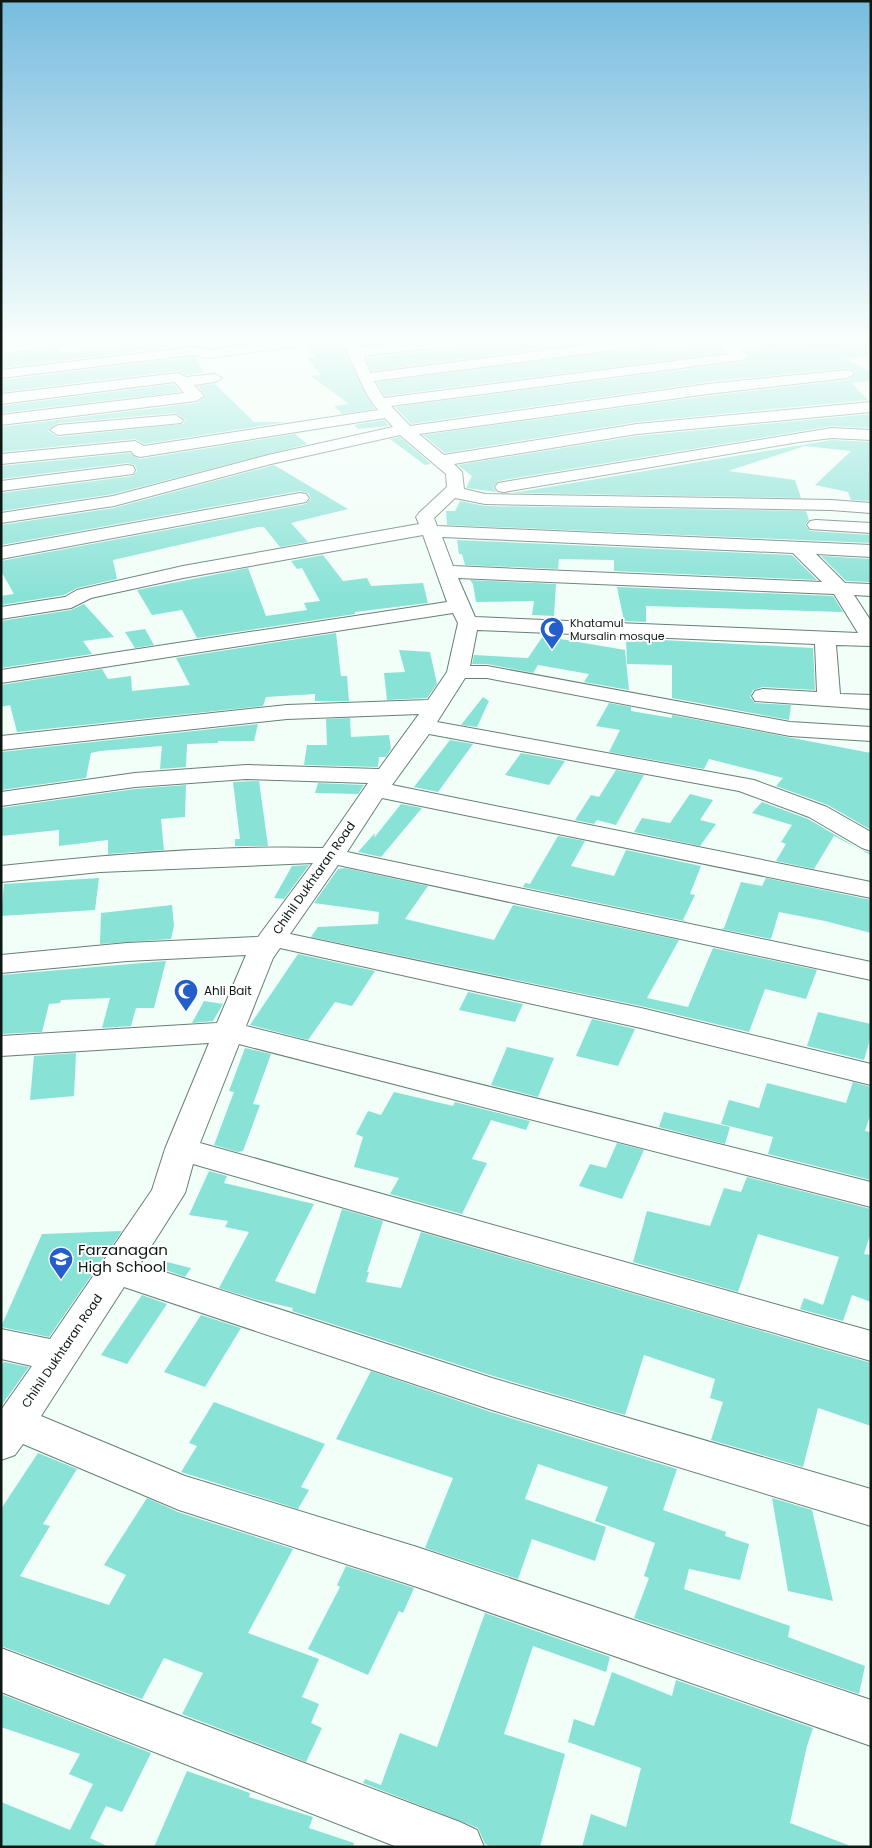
<svg xmlns="http://www.w3.org/2000/svg" width="872" height="1848" viewBox="0 0 872 1848" font-family="Poppins,sans-serif">
<style>
.building{fill:#89e2d6;fill-rule:evenodd}
.lines{fill:none;stroke-linecap:round;stroke-linejoin:round}
.minor-casing{stroke:#658074;stroke-width:2}
.minor{fill:#fff;fill-rule:evenodd}
.labels{text-anchor:middle;stroke-width:4;stroke-linejoin:round;paint-order:stroke}
.far-poi-label{font-size:11px;fill:#0d1813;stroke:#fff;text-anchor:start}
.street-label{font-size:12px;fill:#0d1813;stroke:#fff}
.poi-label{font-size:12px;fill:#0d1813;stroke:#fff;text-anchor:start}
.near-poi-label{font-size:15px;fill:#0d1813;stroke:#fff;text-anchor:start}
</style>
<rect width="100%" height="100%" fill="#f2fef8"/>
<path class="building" d="M117 338H156L158 342 188 340 190 345 1 368V356L59 347 62 352 123 348Z
M355 338H430L361 346Z
M495 338H626L371 371 367 358 486 344Z
M867 338H871V355L845 359 871 372V381L852 383 868 400 637 422 445 453 423 435 708 396 847 380 856 373 852 369 847 368 708 382 411 424 395 407 742 362 751 356 745 350 767 347 792 345 845 346 863 343Z
M335 339 342 348 375 409 342 414 334 406 349 404 311 376 321 375 307 358 316 357 304 347 327 344Z
M741 339 720 343 718 347 724 353 385 396 377 382 657 346 662 349Z
M193 357H196L204 373 186 375 178 371 1 392V380Z
M174 384 180 392 1 413V406Z
M215 384 254 422H287L144 444 135 439 1 452V427L196 403 206 396 198 386ZM175 413 185 420 183 424 58 437 48 431 58 423Z
M871 414V428L832 426 498 481 493 487 497 492 466 488 472 476 458 465 637 436Z
M384 420 389 426 358 429 354 425Z
M295 434 307 444 113 494 1 511V493L133 476 137 471 135 465 127 463 1 479V466L130 453 140 459Z
M400 437 431 464 425 465 390 439Z
M832 440 871 442V501L851 500 848 492 815 485 851 451 805 446 728 471 795 480 801 498 512 493Z
M274 465 348 509 291 523 308 542 280 547 264 527H258L113 560 117 579 77 588 64 595 1 605V596L14 594 1 571V561L306 504 311 498 308 493 300 491 1 545V525L114 508Z
M460 501 485 506 806 511 809 520 805 525 810 531 871 535V543L447 525 446 511H455Z
M457 540 792 555 817 580 614 571V560L559 559 558 569 465 565 462 554H459Z
M323 555 343 581 367 578 371 586 423 583 428 603 355 612V614L197 638 182 610 152 615 137 590 248 568 266 616 307 610 304 603 320 601 302 568 297 569 291 561Z
M821 556 871 559V582L846 581Z
M470 580 556 584 554 616 532 615 534 601 476 602 473 584Z
M617 587 833 596 843 612 646 606V622L624 621Z
M84 604 114 637 83 641 92 654 1 668V621L71 610Z
M145 629 154 645 135 648 125 632Z
M336 633 341 676H347L349 701H315V694L266 697 263 706 17 732 10 705 1 707V685L102 669 108 679 131 676 132 691 190 685 176 658Z
M543 636 625 650 629 690 584 682 589 674 538 665 533 673 487 664H472L474 655 528 658Z
M626 638 813 648 815 690 763 687 753 690 750 697 755 703 791 705 789 720 672 698V665L627 664Z
M399 650 430 652 437 684 427 698 387 700 384 673 405 672Z
M483 697 489 701 477 727 461 725Z
M609 703 631 707V711L672 718V715L871 753V830L828 805 776 786 783 778 709 759 704 769 609 752 620 730 596 726Z
M350 718 351 737 389 735 391 749 386 757H379L378 767 304 765 307 745H327L326 719Z
M258 724 254 741H218V743L187 744 186 767 160 769 162 746 100 751 91 753 86 778 1 790V752Z
M450 740 473 744 438 792 414 787Z
M521 753 565 761 549 785 505 775Z
M616 770 644 775 616 825 597 820 594 824 575 820 591 795 599 797Z
M259 781 268 846H235V839H240L233 782Z
M318 783 364 785 358 794 315 793Z
M186 785 185 817 161 819 164 850 108 854V840L59 846V830L1 836V808L135 789Z
M690 794 713 800 700 820 716 824 700 846 634 832 642 818 670 823Z
M762 802 808 819 861 850 871 853V855L834 836 814 869 776 861 786 844 781 842 792 825 752 813Z
M401 804 422 808 381 857 358 852 375 833 374 838Z
M558 836 585 841 571 866 614 876 626 850 701 866 690 894 695 895 683 920 689 922 523 887 525 883 530 884Z
M309 865 284 899 274 898 292 866Z
M345 868 428 886 405 919 494 940 513 905 679 940 647 998 688 1007 713 948 817 970 806 999 765 989 749 1032 641 1006 311 937 318 927 378 924 379 912 314 903 338 869Z
M99 878 95 910 1 916 4 884Z
M766 878 871 900V933L825 921 779 912 771 939 721 929 724 928 741 882 762 886Z
M172 905 174 926 171 939 100 944 101 913Z
M298 954 375 971 352 1006 335 1002 308 1040 250 1025Z
M166 961 154 1008H136L131 1026 102 1028 110 998 61 1000 60 1003 49 1004 42 1032 1 1034V975Z
M468 992 523 1004 515 1022 459 1010Z
M204 1001 223 1004 213 1021 192 1023Z
M818 1012 871 1024V1036L864 1060 807 1046Z
M592 1019 635 1029 618 1066 576 1056Z
M507 1047 554 1058 538 1097 491 1085Z
M245 1048 271 1054 253 1104 260 1105 243 1151 238 1152 214 1145 234 1092 229 1091Z
M76 1053 74 1096 30 1100 34 1056Z
M853 1082 871 1087V1113L865 1131 871 1132V1180L768 1154 773 1137 721 1124 729 1100 759 1108 767 1083 846 1103Z
M394 1092 453 1106 455 1102 530 1121 526 1130 491 1120 472 1159 487 1163 462 1214 390 1194 399 1178 354 1167 363 1137 356 1134 368 1111 381 1115Z
M664 1112 730 1127 725 1144 659 1127Z
M617 1143 644 1150 622 1199 579 1186 590 1164 606 1168Z
M209 1171 227 1176 224 1183 314 1204 275 1281 315 1294 342 1209 383 1221 367 1272H369L366 1282 401 1288 421 1232 871 1363V1426L818 1408 803 1467 711 1440 723 1402 710 1398 715 1379 644 1355 625 1415 493 1376 292 1311 293 1308 258 1300 219 1288 249 1232 225 1227 228 1221 189 1215Z
M747 1177 871 1209V1232L864 1254 871 1255V1302L852 1295 843 1321 800 1309 804 1298 823 1305 839 1257 758 1234 738 1292 633 1262 647 1211 710 1226 724 1188 741 1192Z
M122 1231 49 1337 1 1327 42 1234Z
M167 1262 191 1268 185 1277 163 1269Z
M142 1295 167 1304 127 1364 101 1355Z
M201 1315 241 1328 205 1387 164 1372Z
M4 1362 29 1367 1 1406V1366Z
M371 1371 491 1412 677 1469 663 1510 726 1532 725 1536 749 1544 740 1580 689 1569 684 1589 790 1626 788 1637 865 1666 859 1694 634 1618 649 1578 644 1576 655 1543 595 1521 608 1487 538 1464 525 1499 606 1527 595 1561 532 1539 518 1579 425 1548 453 1478 336 1439Z
M214 1402 325 1444 301 1487 309 1490 298 1509 181 1472 197 1446 189 1443Z
M38 1453 77 1469 43 1524 50 1526 20 1576 109 1605 126 1575 104 1565 147 1498 178 1512 293 1549 248 1633 319 1659 302 1697 319 1704 311 1723 322 1728 306 1762 182 1714 203 1673 164 1658 142 1699 1 1646V1509Z
M772 1498 812 1510 833 1601 788 1591Z
M346 1566 414 1588 403 1613 399 1611 368 1675 308 1649 340 1587 337 1585Z
M485 1613 610 1657 606 1672 533 1646 504 1734 565 1754 540 1847H492L485 1844 478 1828 363 1783 365 1779 381 1785 400 1733 437 1747Z
M612 1672 672 1696 676 1680 813 1728 807 1746 790 1823 848 1845V1847H582L591 1814 626 1827 641 1768 568 1742 574 1719 594 1726Z
M1 1694 151 1753 122 1812 106 1806 90 1838 109 1847H1V1802L70 1830 93 1784 69 1774 80 1754 1 1727Z
M187 1771 250 1793 249 1797 313 1817 309 1828 354 1843 353 1847H154Z"/>
<g class="lines">
<defs>
<path id="minor" d="M52 338H88L81 342 1 354V346Z
M295 338H334L327 342 209 358 193 355 1 378V370L193 347 209 350Z
M338 338H353L360 348 448 338H493L486 342 364 356 370 373 642 338H683L676 342 374 381 384 398 728 354 720 347 722 344 758 338H865L863 341C839 347 817 343 792 343 775 343 758 347 741 349L749 356 742 360 391 406 410 426 708 384 847 370 852 371 854 374 847 378 708 394 419 434 444 455 637 424 871 402V412L637 434 454 464 462 472 464 489 485 494 831 500 871 503V513L831 510 485 504 455 498 434 518 437 526 871 545V557L816 554 845 583 871 584V596L854 595 871 621V646L836 645 840 694 871 695V709L755 701 752 696 755 691 763 689 817 692 815 644 477 630 470 666H487L790 722 871 727V741L790 736 487 678H465L437 722 754 780 827 807 871 832V851L862 848 809 817 739 791 429 734 392 785 871 882V898L382 798 347 852 871 962V980L338 865 290 934 641 1008 871 1064V1085L641 1028 280 948 273 958 246 1026 871 1182V1207L239 1044 200 1143 871 1331V1361L193 1164 185 1193 140 1264 492 1378 871 1489V1526L492 1410 124 1287 41 1416 185 1476 417 1547 871 1700V1746L417 1587 179 1510 23 1444 15 1455 1 1460V1410L32 1366 1 1359V1329L50 1339 152 1190 165 1149 209 1043 1 1056V1036L217 1023 246 955 127 961 1 973V955L127 943 258 937 313 863 100 872 1 882V866C108 855 216 845 323 848L368 783 246 779 135 787 1 806V792L135 773 246 765 379 769 419 714 287 719 1 750V736L287 705 428 700 447 672 458 623 453 613 1 683V670L447 602 423 535 183 578 91 598 71 608 1 619V607L65 597 77 590 183 566 419 524 416 517 419 513 447 487 446 474 400 435 271 464 114 506 1 523V513L113 496 268 455 393 427 385 418 140 457 134 455 131 451 1 464V454L135 441 144 446 378 410C359 387 355 361 338 338ZM442 537 793 553 822 582 453 566ZM458 578 834 594 858 633 475 617Z
M178 373 186 377 215 374 222 378 215 382 194 385 204 396 196 401 1 425V415L184 393 175 382 1 404V394Z
M175 415 183 420 181 423 58 435 50 430 58 425Z
M832 428 871 430V440L832 438 799 442 504 492 498 491 495 487 498 483 504 482Z
M127 465 133 466 135 470 133 474 1 491V481Z
M300 493 306 494 309 498 306 502 1 559V547Z
M816 520 871 523V533L810 529 807 525 810 521Z
M1 1648 460 1822 477 1830 484 1847H397L1 1692Z"/>
</defs>
<use href="#minor" class="minor-casing"/>
<use href="#minor" class="minor"/>
</g>
<linearGradient id="sky" x2="0" y2="1"><stop stop-color="#77bcdf"/><stop offset="0.57" stop-color="#f9fffc"/><stop offset="1" stop-color="#f9fffc" stop-opacity="0"/></linearGradient>
<rect width="872" height="597" fill="url(#sky)"/>
<defs>
<symbol id="mosque-pin" viewBox="-11 -11 22 30"><path d="M0 17L-7.5 6A9.5 9.5 0 1 1 7.5 6Z" fill="#245ecb" stroke="#fff"/><path d="M3.5-4.9A6 6 0 1 0 3.5 4.9A5 5 0 1 1 3.5-4.9Z" fill="#fff"/></symbol>
<symbol id="school-pin" viewBox="-11 -11 22 30"><path d="M0 17L-7.5 6A9.5 9.5 0 1 1 7.5 6Z" fill="#245ecb" stroke="#fff"/><path d="M0-5L7-2L0 1L-7-2ZM-4 1L0 2.5L4 1V4Q0 6-4 4Z" fill="#fff"/></symbol>
</defs>
<g fill-rule="evenodd">
<use href="#mosque-pin" x="538" y="615" width="28" height="38"/>
<use href="#mosque-pin" x="172" y="977" width="28" height="38"/>
<use href="#school-pin" x="47" y="1245" width="28" height="38"/>
</g>
<g class="labels">
<g class="far-poi-label">
<text x="570" y="627">Khatamul<tspan x="570" dy="13">Mursalin mosque</tspan></text>
</g>
<g class="street-label">
<text transform="translate(314 878) rotate(-55)" y="4">Chihil Dukhtaran Road</text>
<text transform="translate(62 1351) rotate(-56)" y="4">Chihil Dukhtaran Road</text>
</g>
<g class="poi-label">
<text x="204" y="995">Ahli Bait</text>
</g>
<g class="near-poi-label">
<text x="78" y="1255">Farzanagan<tspan x="78" dy="17">High School</tspan></text>
</g>
</g>
<rect width="872" height="1848" fill="none" stroke="#0d1813" stroke-width="5"/>
</svg>
